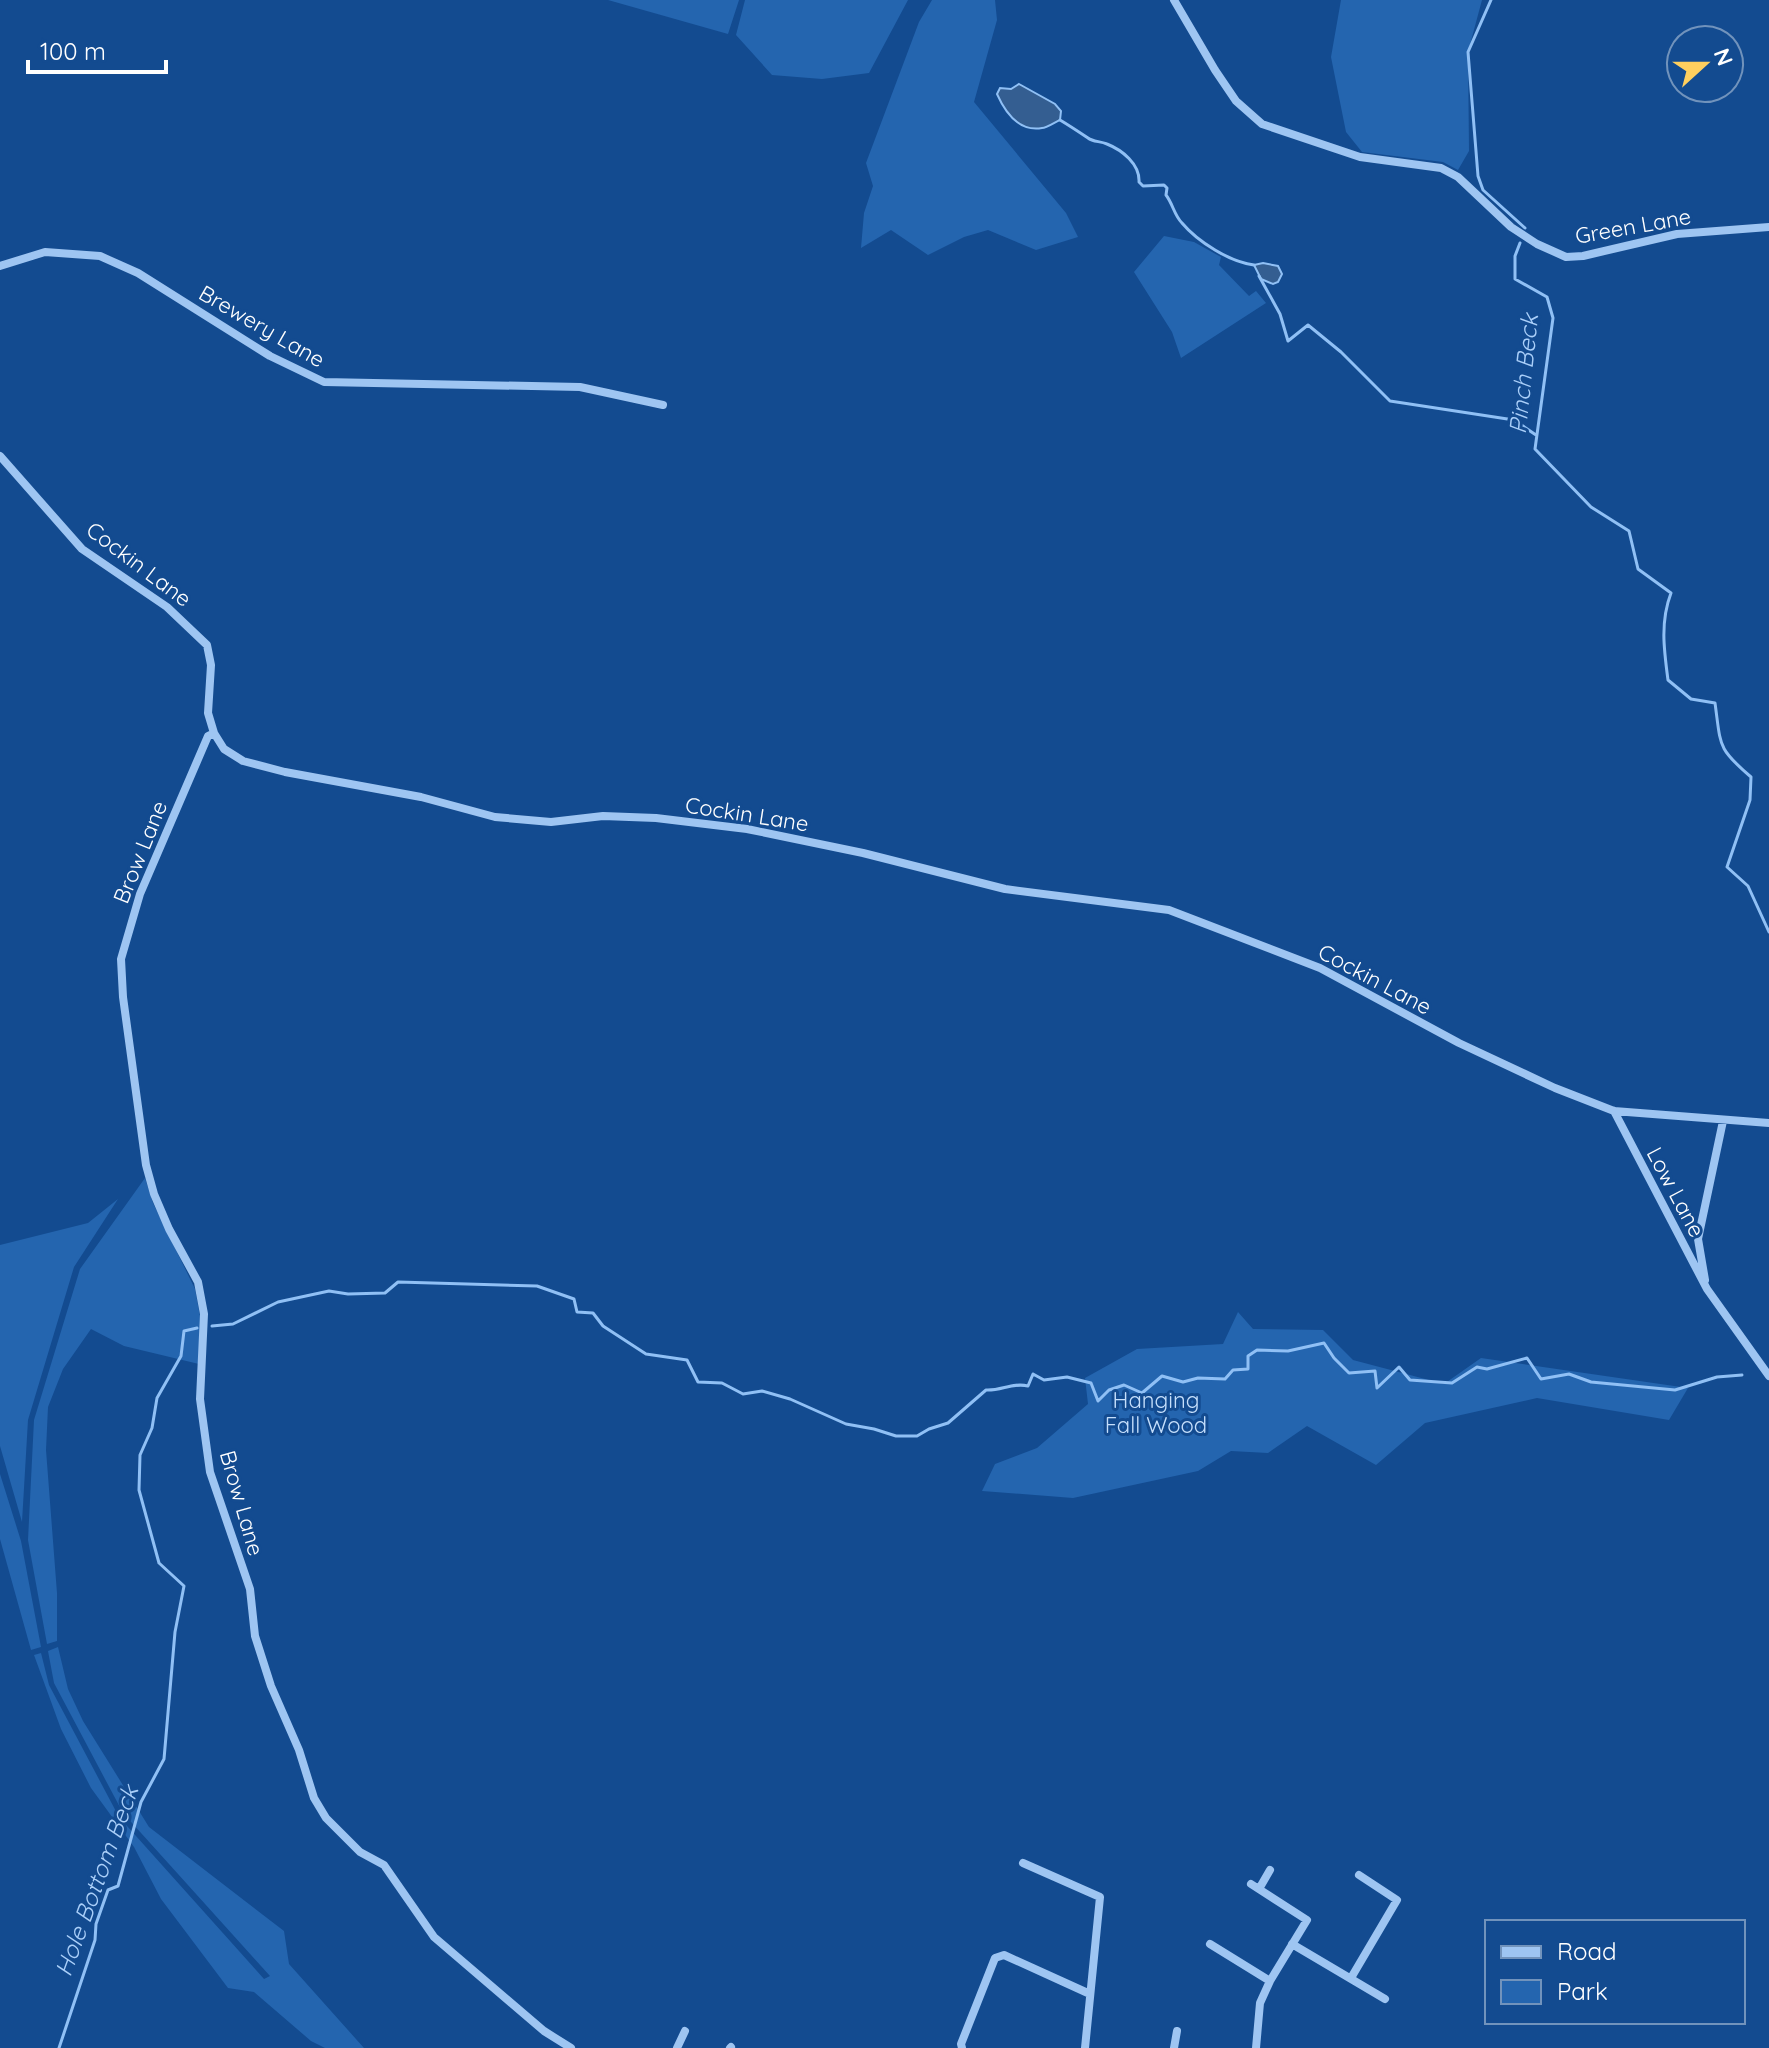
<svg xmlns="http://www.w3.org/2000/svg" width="1769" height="2048" viewBox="0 0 1769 2048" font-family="Quicksand,sans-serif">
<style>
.green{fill:#2465af}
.water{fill:#345e91;stroke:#90c0f5;stroke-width:2}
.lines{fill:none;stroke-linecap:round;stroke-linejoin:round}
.stream{stroke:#90c0f5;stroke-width:3}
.street{stroke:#9ec5f2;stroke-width:8}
.labels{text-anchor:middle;stroke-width:6;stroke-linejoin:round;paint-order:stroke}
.street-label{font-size:22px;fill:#fff;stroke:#134b90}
.park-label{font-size:22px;fill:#c5dffc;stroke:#134b90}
.water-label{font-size:24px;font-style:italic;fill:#aacff9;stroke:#134b90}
</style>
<rect width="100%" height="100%" fill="#134b90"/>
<path class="green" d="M608 0H739L728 34Z
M745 0H908L869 73 822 79 772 75 736 35Z
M932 0H995L997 20 974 102 1066 213 1078 237 1036 250 988 230 964 237 928 255 891 230 861 248 864 213 873 186 866 163 919 22Z
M1341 0H1482L1468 52 1469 151 1458 170 1443 162 1362 152 1346 132 1331 57Z
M1164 236 1194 242 1221 257 1219 265 1249 296 1256 291 1266 303 1181 358 1172 332 1134 272Z
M145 1178 153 1203 195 1289 200 1316 199 1364 124 1346 91 1329 63 1369 48 1407 46 1450 57 1593V1641L47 1644 28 1540 34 1420 80 1269Z
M118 1199 74 1267 28 1420 22 1522 0 1446V1245L88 1223Z
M1238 1312 1253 1329 1323 1330 1353 1360 1444 1384 1481 1358 1688 1388 1669 1420 1537 1398 1425 1423 1376 1465 1307 1426 1268 1453 1231 1451 1198 1471 1073 1498 982 1491 995 1464 1037 1448 1088 1404 1085 1378 1137 1349 1223 1344Z
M0 1474 21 1541 41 1647 31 1650 0 1539Z
M58 1647 68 1689 83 1721 149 1827 284 1931 289 1964 364 2048H325L311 2041 254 1992 228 1988 161 1899 134 1847 91 1788 61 1729 34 1655 41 1653 49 1685 119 1817 264 1979 270 1976 123 1813 54 1683 48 1651Z"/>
<path class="water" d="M1019 84 1055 104 1061 111 1060 120C1055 122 1047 128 1042 128 1019 132 1005 112 997 94L1000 88 1011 89Z
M1263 263 1278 266 1282 274 1278 282 1273 284 1261 279 1254 265Z"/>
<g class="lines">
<path class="stream" d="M1491 0 1468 52 1478 176 1483 190 1525 228
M1060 120C1070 126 1079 132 1088 138 1093 142 1100 141 1107 144 1122 150 1140 164 1139 182L1143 186 1164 185 1167 188 1166 195C1173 204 1174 215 1182 223 1198 242 1230 262 1254 265
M1520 243 1515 256V279L1547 297 1553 318 1535 449 1591 507 1629 531 1638 569 1671 593C1660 622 1664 650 1668 680L1691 699 1715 703C1721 746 1717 748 1751 777L1750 800 1727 867 1748 886 1769 932
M1259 276 1280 314 1288 341 1308 325 1341 352 1390 401 1514 420 1536 435
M212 1326 233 1324 278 1302 329 1291 348 1294 385 1293 398 1282 537 1286 574 1299 577 1312 593 1313 603 1326 646 1354 687 1360 698 1382 722 1383 743 1394 762 1391 790 1399 846 1424 874 1429 896 1436H917L929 1429 948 1423 986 1390C1001 1391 1013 1382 1028 1386L1033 1374 1044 1380 1067 1377 1091 1383 1098 1401 1109 1390 1124 1385 1142 1393 1162 1376 1183 1382 1198 1378 1225 1379 1233 1370 1248 1369V1356L1257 1350 1288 1351 1324 1343 1334 1358 1349 1373 1375 1371 1377 1388 1399 1367 1410 1380 1452 1383 1477 1367 1487 1369 1527 1358 1541 1379 1569 1374 1591 1382 1675 1390 1717 1377 1742 1375
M59 2048 95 1940 96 1924 108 1890 118 1886 141 1802 164 1759 175 1632 184 1586 159 1563 139 1490 140 1455 152 1428 157 1398 181 1356 184 1331 197 1328"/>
<path class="street" d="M1174 0 1215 70 1236 101 1262 124 1360 157 1441 168 1458 177 1511 227 1537 244 1566 257 1583 256 1677 234 1769 227
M0 266 45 252 100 256 138 273 270 356 324 382 580 387 663 405
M0 456 82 549 167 607 207 645 211 665 208 713 214 733 224 749 243 761 285 772 421 797 495 817 551 822 603 816 656 818 747 829 863 853 1005 889 1169 910 1320 968 1459 1043 1555 1088 1614 1111 1769 1123
M214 733 208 736 140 894 121 959 123 997 146 1165 154 1194 169 1229 198 1282 204 1314 200 1399 210 1472 250 1589 255 1636 271 1686 299 1750 314 1798 326 1818 360 1852 384 1865 434 1937 544 2031 571 2048
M1614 1111 1707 1289 1769 1376
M1705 1280 1698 1239 1723 1121
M1023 1863 1100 1897 1085 2048
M1251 1884 1307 1920 1270 1981 1260 2003 1256 2048
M1259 1889 1270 1870
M1210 1944 1270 1981
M1292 1944 1385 1999
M1351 1978 1397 1900 1359 1875
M677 2048 685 2031
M730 2048 731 2047
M962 2048 961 2044 995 1958 1004 1955 1090 1994
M1174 2048 1177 2031"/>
</g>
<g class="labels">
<g class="street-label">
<text transform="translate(1633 226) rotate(-10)" y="8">Green Lane</text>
<text transform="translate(262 326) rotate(30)" y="8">Brewery Lane</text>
<text transform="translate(139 564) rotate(37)" y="8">Cockin Lane</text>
<text transform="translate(747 814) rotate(9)" y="8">Cockin Lane</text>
<text transform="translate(140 852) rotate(-68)" y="8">Brow Lane</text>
<text transform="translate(1375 979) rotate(28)" y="8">Cockin Lane</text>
<text transform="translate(1676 1192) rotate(62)" y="8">Low Lane</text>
<text transform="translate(242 1503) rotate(74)" y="8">Brow Lane</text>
</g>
<g class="park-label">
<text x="1156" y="1408">Hanging<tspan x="1156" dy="25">Fall Wood</tspan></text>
</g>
<g class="water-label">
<text transform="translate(1524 374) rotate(-84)" y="8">Pinch Beck</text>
<text transform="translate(97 1881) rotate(-70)" y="8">Hole Bottom Beck</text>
</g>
</g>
<rect x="1485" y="1920" width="260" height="104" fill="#134b90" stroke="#7193bc" stroke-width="2"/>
<rect x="1501" y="1946" width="40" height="12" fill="#9ec5f2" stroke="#7193bc" stroke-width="2"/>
<text x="1557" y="1960" font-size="24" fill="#ffffff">Road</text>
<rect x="1501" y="1980" width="40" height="24" fill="#2465af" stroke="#7193bc" stroke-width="2"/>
<text x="1557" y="2000" font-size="24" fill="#ffffff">Park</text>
<g transform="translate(1705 64) rotate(69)"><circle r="38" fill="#134b90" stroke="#7193bc" stroke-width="2"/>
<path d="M0-6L14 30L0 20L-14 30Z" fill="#ffcf5e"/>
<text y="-12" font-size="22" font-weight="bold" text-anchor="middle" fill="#ffffff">N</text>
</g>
<path d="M28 60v12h138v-12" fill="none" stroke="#ffffff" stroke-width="4"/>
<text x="40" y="60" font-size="24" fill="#ffffff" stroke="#134b90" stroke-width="6" paint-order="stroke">100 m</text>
</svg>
